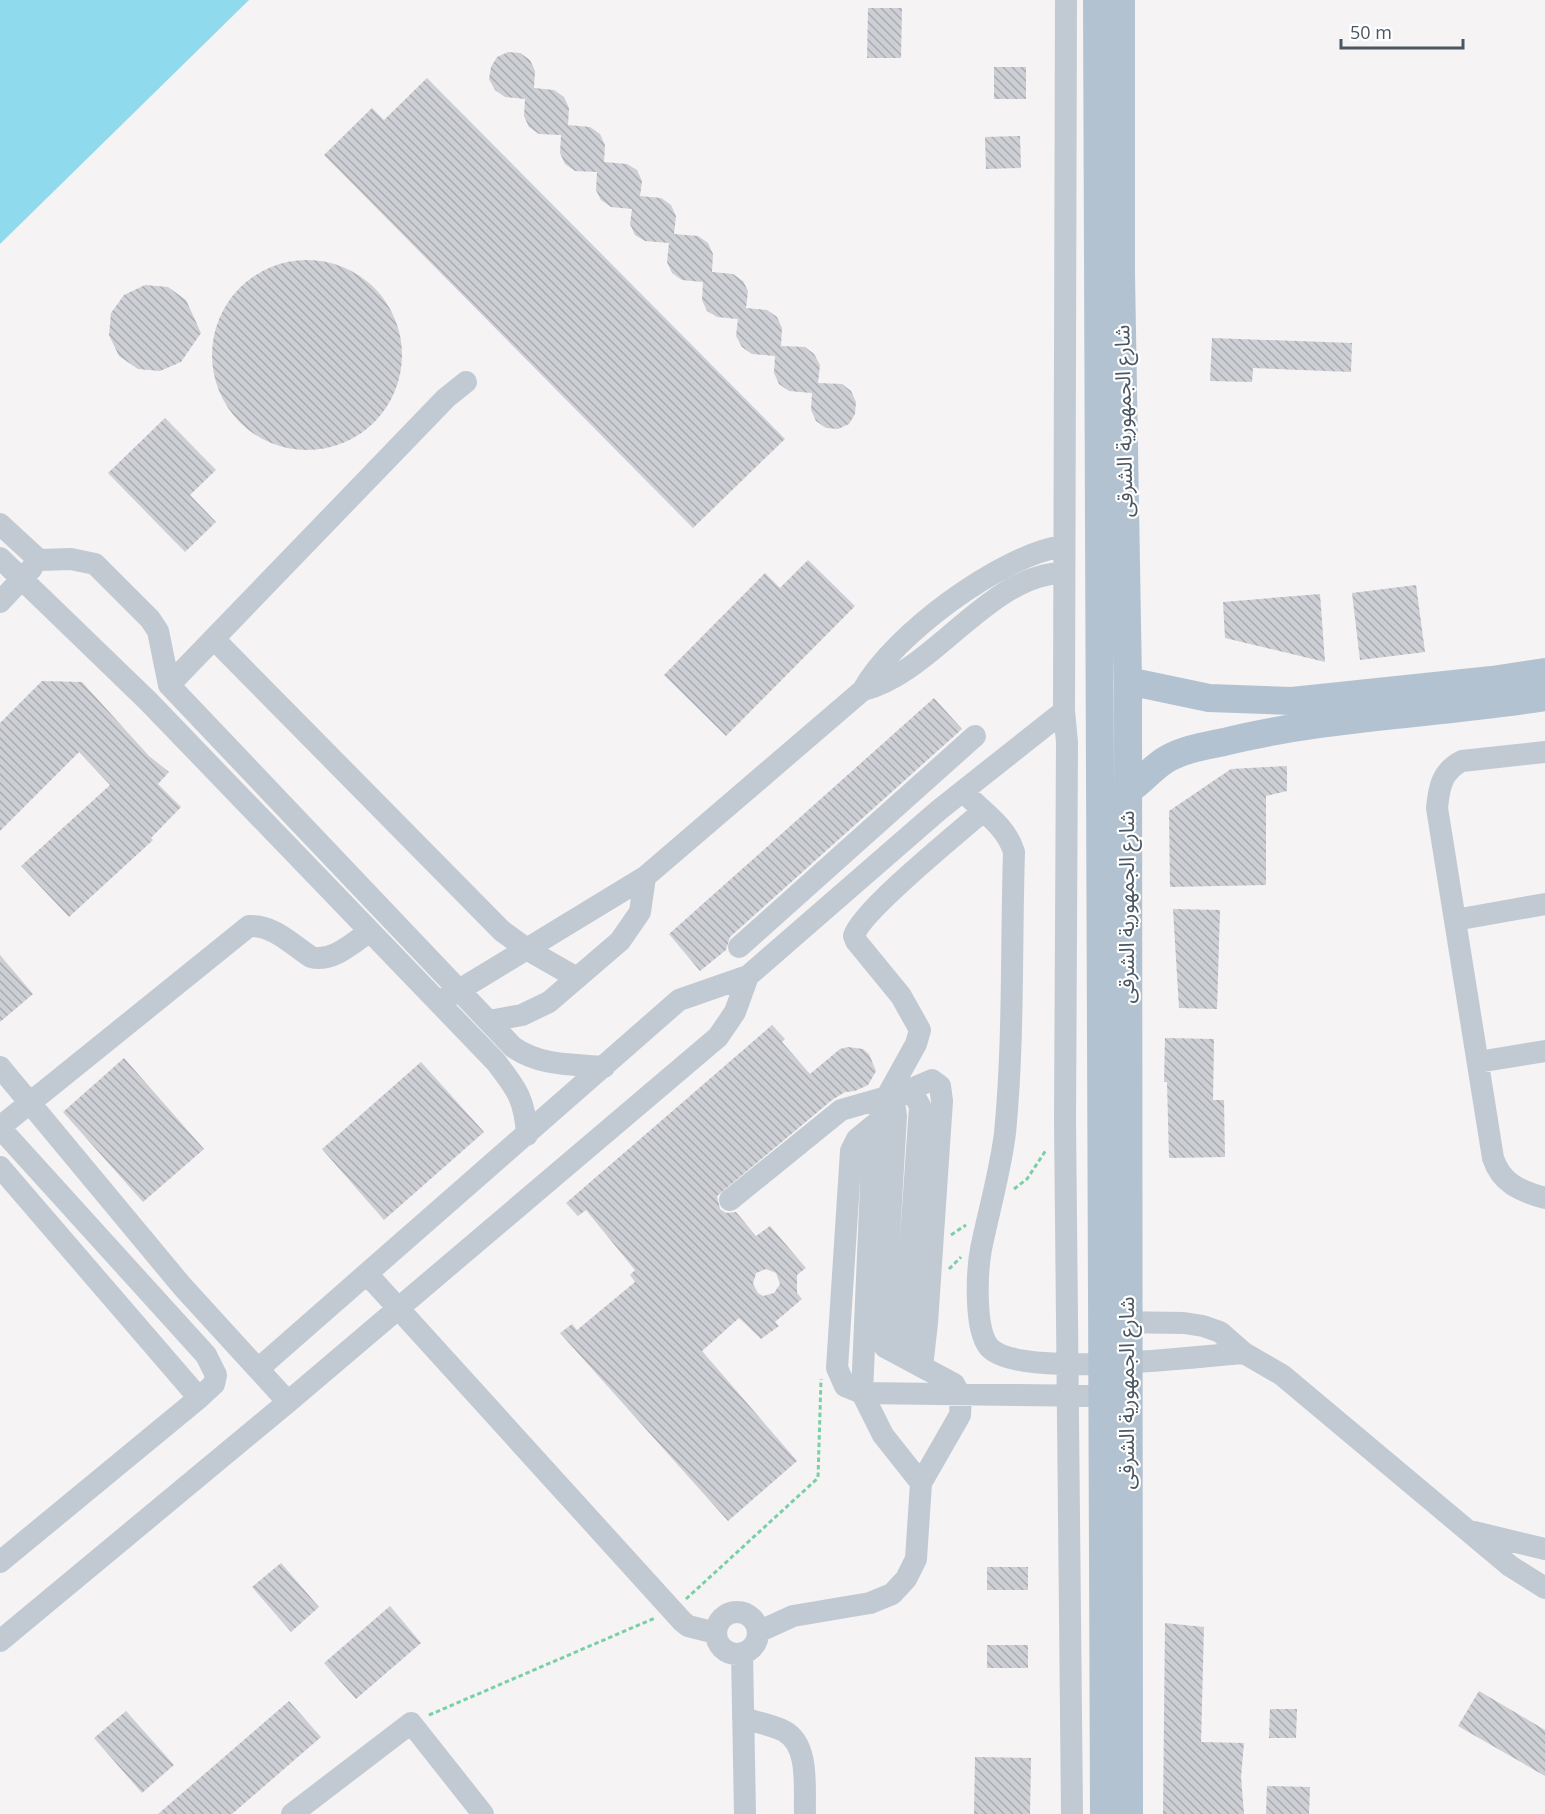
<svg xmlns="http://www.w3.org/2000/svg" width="1545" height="1814" viewBox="0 0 1545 1814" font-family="'Open Sans','Noto Sans Arabic',sans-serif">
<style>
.water{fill:#90daee}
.building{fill:url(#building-back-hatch);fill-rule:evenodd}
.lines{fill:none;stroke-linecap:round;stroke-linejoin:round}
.path{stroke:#7ad0a6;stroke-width:3;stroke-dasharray:4.5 3;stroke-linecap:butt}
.minor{stroke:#c1cad2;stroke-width:22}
.major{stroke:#b3c2d1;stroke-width:28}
.labels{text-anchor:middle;stroke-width:4.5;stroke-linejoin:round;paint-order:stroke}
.street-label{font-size:21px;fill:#4a5661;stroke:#fff}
</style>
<defs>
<pattern id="building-back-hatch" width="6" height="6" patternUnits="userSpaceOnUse" patternTransform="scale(1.5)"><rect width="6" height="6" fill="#cdcfd5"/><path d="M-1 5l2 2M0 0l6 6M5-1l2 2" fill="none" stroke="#a8abb0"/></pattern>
</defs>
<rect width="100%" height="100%" fill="#f5f3f3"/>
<path class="water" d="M0 0H249L0 244Z"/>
<path class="building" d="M868 8H902L901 58H867Z
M508 52 520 53 530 60 535 71 534 88 554 90 564 97 569 108 568 125 590 127 600 134 605 145 604 162 627 164 637 170 642 181 640 196 661 198 671 205 676 216 674 234 698 236 708 243 713 254 712 272 733 274 743 281 748 291 746 308 767 310 777 317 782 328 781 346 805 347 814 354 820 365 818 383 842 384 851 391 856 402 855 414 849 424 838 429 826 428 816 421 811 410 812 393 789 391 779 384 774 373 775 356 752 354 742 347 736 336 738 319 717 317 707 311 702 300 703 282 682 280 672 273 667 262 669 243 645 241 635 235 630 224 632 209 611 207 601 200 596 190 597 172 575 171 565 164 560 153 561 135 539 134 529 127 524 116 525 99 505 97 495 90 489 79 491 67 497 57Z
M994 67H1026V99H994Z
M427 78 785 439 693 528 324 155 372 108 384 120Z
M1020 136 1021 168 986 169 985 137Z
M212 355a95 95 0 1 1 190 0a95 95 0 1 1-190 0Z
M145 285 168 287 186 300 201 333 181 362 160 371 138 369 119 356 109 335 111 313 124 295Z
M1212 338 1352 343 1351 372 1253 368 1252 382 1210 381Z
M165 418 216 470 190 495 216 522 185 552 108 473Z
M808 560 855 606 726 736 664 675 765 573 780 588Z
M1416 585 1425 652 1360 660 1352 593Z
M1320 594 1325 662 1225 638 1223 602Z
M42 681 82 682 149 756 169 772 158 784 181 807 151 838 153 840 69 917 21 866 110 785 79 752 0 831V723Z
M934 698 962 729 730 937 726 950 700 971 669 934Z
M1287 766V791L1266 796V885L1170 887 1169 811 1231 769Z
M1173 909 1220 910 1217 1009 1179 1008Z
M0 955 33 994 0 1022Z
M772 1025 785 1039 782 1042 810 1074 840 1049 848 1047 863 1049 869 1054 876 1071 868 1085 855 1091 845 1092 832 1100 717 1196 720 1209 726 1213 736 1212 756 1236 770 1226 806 1268 797 1275V1293L802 1299 775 1322 779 1326 761 1339 739 1318 702 1351 797 1461 728 1521 560 1333 572 1324 577 1330 635 1282 630 1275 635 1270 586 1210 578 1216 566 1203ZM766 1269 776 1273 780 1284 774 1293 763 1296 758 1293 753 1284 756 1273Z
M1165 1038 1214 1039 1213 1100H1224L1225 1157 1169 1158 1167 1082H1164Z
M124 1058 204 1149 143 1202 63 1112Z
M421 1062 484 1132 384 1220 322 1149Z
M281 1563 319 1607 291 1632 252 1587Z
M987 1567H1028V1590H987Z
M390 1606 421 1643 356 1699 324 1663Z
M1165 1623 1204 1627 1201 1742 1244 1743 1241 1777 1244 1814H1163Z
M987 1645H1028V1668H987Z
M1479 1691 1545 1730V1776L1458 1726Z
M289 1701 321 1737 232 1814H158Z
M1270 1709H1297L1296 1738H1269Z
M126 1711 174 1765 142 1793 94 1738Z
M975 1757 1031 1758 1030 1814H974Z
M1267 1786 1310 1787 1309 1814H1266Z"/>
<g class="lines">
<path class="path" d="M1014 1189 1027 1179 1046 1150
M951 1235 966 1225
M949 1269 961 1257
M686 1599 818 1478 821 1379
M429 1715 655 1618"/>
<path class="minor" d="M1066 0 1064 711 1067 742 1065 1121 1072 1814
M0 524 39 560 71 559 95 564 150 619 158 631 169 685 513 1047C540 1066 572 1064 604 1067
M0 558 148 701 495 1061C516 1088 525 1099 527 1135
M0 602 32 568
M215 640 502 931 528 950 577 978
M169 685 446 398 466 382
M863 690C933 673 989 574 1063 573
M1545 752 1462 761C1442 771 1439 787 1437 808L1493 1158C1501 1183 1520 1191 1545 1198
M963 791C981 811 1006 825 1014 852 1011 945 1014 1040 1005 1133 1000 1173 989 1210 981 1249 977 1271 974 1329 989 1347 1018 1380 1198 1356 1244 1353
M1455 920 1545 904
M739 947 975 736
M446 998 645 877 863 690C893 635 1001 555 1063 546
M489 1021 522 1015 549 1002 620 941 640 912 645 877
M1478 1062 1545 1051
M0 1067 182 1286 288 1402
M904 1092 932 1080 940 1086 942 1101 927 1323 922 1367
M879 1121 857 1139 851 1151 837 1368 845 1386 862 1393 1104 1396
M0 1127 249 926C274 925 291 944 311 957 332 963 352 943 369 932
M0 1128 206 1355 216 1375 214 1384 199 1398 0 1562
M0 1167 199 1398
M730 1200 841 1110 904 1092 915 1097 920 1106 903 1355
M368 1275 682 1621 688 1626 716 1633
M1114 1322 1184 1323 1203 1326 1220 1332 1244 1353 1282 1375 1510 1566 1545 1588
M258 1369 679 1000 748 976 939 810 1064 711
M921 1483 883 1435 862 1393 873 1140 886 1098 916 1044 920 1030 901 996 856 941 854 936C860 912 958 833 982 812
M1474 1532 1545 1549
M716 1633a21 21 0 1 1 42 0a21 21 0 1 1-42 0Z
M758 1632 793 1616 870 1603 892 1594 906 1579 916 1559 921 1483 960 1415 961 1396 954 1384 885 1347 883 1340 896 1116 895 1109 886 1098
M0 1641 288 1402 718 1037 735 1012 748 976
M742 1653 745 1814
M743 1718C756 1722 772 1725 784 1731 810 1745 804 1788 805 1814
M292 1814 411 1723 483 1814"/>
<path class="major" d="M1097 0 1104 1814
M1121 0V273L1128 681 1129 1814
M1128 681 1209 698 1292 701 1492 680 1545 672
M1116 795C1136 791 1149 769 1167 759 1184 749 1205 746 1224 742 1329 716 1439 714 1545 697"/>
</g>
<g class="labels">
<g class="street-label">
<text transform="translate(1124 421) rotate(-91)" y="7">شارع الجمهورية الشرقى</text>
<text transform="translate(1127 907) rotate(-90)" y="7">شارع الجمهورية الشرقى</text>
<text transform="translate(1127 1393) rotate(-90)" y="7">شارع الجمهورية الشرقى</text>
</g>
</g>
<path d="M1341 39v9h122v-9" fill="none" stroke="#4a5661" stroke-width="3"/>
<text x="1350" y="39" font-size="18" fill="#4a5661" stroke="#ffffff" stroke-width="4.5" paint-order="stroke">50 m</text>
</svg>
